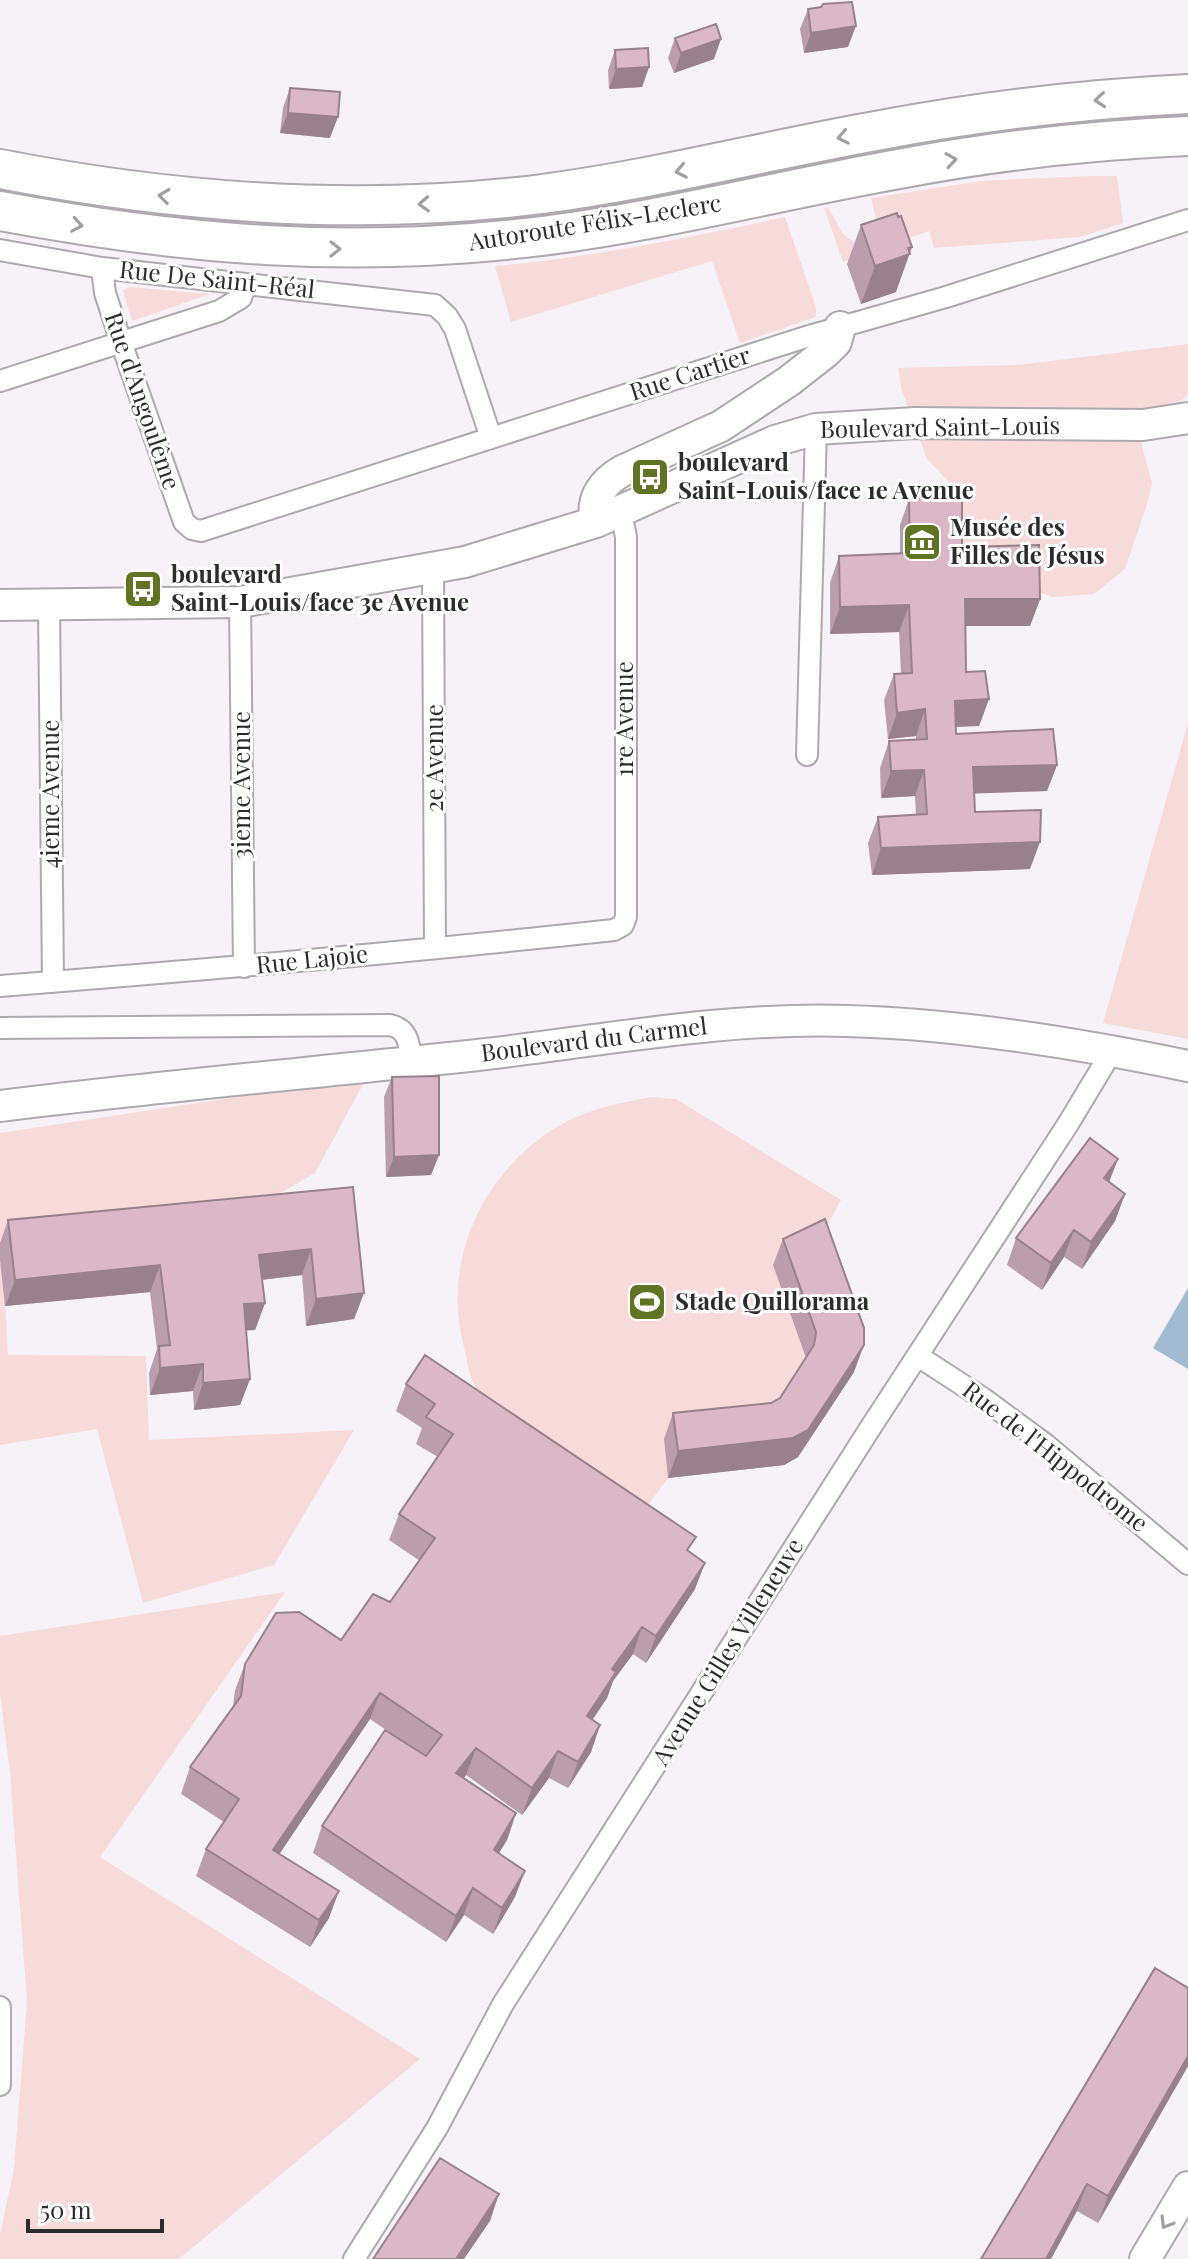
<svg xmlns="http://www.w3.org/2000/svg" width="1188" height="2259" viewBox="0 0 1188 2259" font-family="'Playfair Display',serif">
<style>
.green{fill:#f7dbda}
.water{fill:#a2bbd3}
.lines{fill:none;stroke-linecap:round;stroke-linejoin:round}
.street-casing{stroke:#ada9af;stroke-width:24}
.secondary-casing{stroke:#ada9af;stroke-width:34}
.highway-casing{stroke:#ada9af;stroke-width:42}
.street{stroke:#fff;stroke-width:20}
.secondary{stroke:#fff;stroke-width:30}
.highway{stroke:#fff;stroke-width:38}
.wall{fill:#bb9eac}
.shaded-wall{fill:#99818c}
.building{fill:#dab8c8;stroke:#99818c;stroke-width:2}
.oneway{stroke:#a0a0a0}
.labels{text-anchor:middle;stroke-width:6;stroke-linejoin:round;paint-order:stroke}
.street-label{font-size:24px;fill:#2c2b2d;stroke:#fff}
.poi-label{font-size:24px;font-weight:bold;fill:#2c2b2d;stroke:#fff;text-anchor:start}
</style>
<rect width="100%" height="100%" fill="#f6f2f8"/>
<path class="green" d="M1088 176H1117L1123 223 1080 237 934 248 929 231 843 262 824 208 828 207 843 234 857 244 881 239 871 198 981 181Z
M785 217 816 307V317L740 343 712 261 511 322 495 266C593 257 689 238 785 217Z
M130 287 210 294 132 321 123 290Z
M1188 344V395L1148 425 1139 435 1152 483 1147 504 1125 569 1094 594 1053 597 965 567 953 486 927 459 902 391 898 368 1018 365Z
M1188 723V1039L1103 1023Z
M367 1077 315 1173 279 1194 2 1240 8 1355 146 1356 149 1440 354 1430 274 1565 143 1603 97 1429 0 1445V1133Z
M651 1097 676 1099 841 1200 816 1246 798 1457 784 1465 669 1477 645 1509C606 1484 566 1458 527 1433 515 1425 496 1417 486 1407 471 1390 467 1360 462 1338 443 1256 487 1167 559 1126 587 1109 620 1103 651 1097Z
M285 1592 100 1857 420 2059 179 2259H0V2234L14 2169 27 2002 10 1773 0 1693V1636Z"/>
<path class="water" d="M1188 1288V1369L1153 1348Z"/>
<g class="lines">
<defs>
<path id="street" d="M0 250 102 268 435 305 447 316 455 329 491 438
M102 268 105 293 121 342 184 522 192 529 201 531 809 336 946 297 1188 220
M0 381 219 311 241 298 245 285
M433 569 435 948
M240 602 244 967
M49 605 53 982
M807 755 816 429
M0 986C205 970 410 952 614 930L623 925 626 917V537L621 512
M0 1028 390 1025C409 1029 409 1045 412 1062
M918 1356 984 1399 1045 1444 1188 1564
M0 2007V2085
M354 2259 437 2128 503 2004 869 1430 1068 1124 1112 1051"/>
<path id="secondary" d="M596 522C590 499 603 482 622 471L721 426 789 381 826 352 836 342 840 327
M0 605 240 602 465 562 596 522 775 441 816 429 915 423 1143 425 1188 418
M0 1106C162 1086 324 1072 486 1054 606 1040 726 1017 847 1021 961 1024 1077 1043 1188 1066
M1145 2259 1188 2187"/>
<path id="highway" d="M0 169C180 204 360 217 542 194 656 179 768 150 881 130 983 111 1085 99 1188 94
M0 211C186 246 353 259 542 236 662 221 780 190 899 169 994 151 1091 140 1188 136"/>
</defs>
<use href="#street" class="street-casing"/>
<use href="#secondary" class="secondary-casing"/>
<use href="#highway" class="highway-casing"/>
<use href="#street" class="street"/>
<use href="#secondary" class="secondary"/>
<use href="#highway" class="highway"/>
</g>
<path class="wall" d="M808 9 848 47 804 53 800 29Z
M675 38 714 59 674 73 668 58Z
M615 50 649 67 642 87 609 89 608 70Z
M290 88 330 138 280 133 283 108Z
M861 225 896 292 861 304 847 264Z
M909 499 962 547 1040 599 1030 626H965L966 672 989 699 979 726 956 727V734L1057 765 1047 791 974 793 975 812 1030 869 872 875 868 843 878 817 916 815 915 796 881 798 880 768 889 741 916 740V736L888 739 884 700 894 674 901 673 899 632 830 634V583L839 556 900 553V525Z
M392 1077 439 1155 431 1175 386 1177 384 1097Z
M1109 1182 1125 1194 1115 1221 1082 1269 1064 1257 1042 1290 1007 1265 1016 1238Z
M353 1187 364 1293 354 1319 306 1326 302 1275 262 1280 265 1303 255 1330H246L250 1379 240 1405 194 1410 193 1391 150 1395 149 1373 157 1349 150 1292 5 1306 0 1260V1243L8 1220Z
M783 1239 854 1372 798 1457 784 1465 668 1478 664 1439 673 1413 771 1403 780 1398 806 1358 773 1265Z
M406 1384 690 1552 695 1589 646 1663 633 1654 613 1681 607 1698 592 1720 600 1725 591 1752 568 1788 549 1778 522 1815 466 1775 464 1778 516 1813 507 1840 499 1853 515 1897 493 1934 464 1915 446 1942 313 1853 322 1826 389 1732 370 1719 279 1854 329 1918 310 1947 196 1876 206 1849 224 1822 181 1794 190 1767 233 1707 235 1690 245 1664 341 1640 390 1602 420 1561 389 1540 399 1514 438 1457 416 1444 422 1428 396 1411Z
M1188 1988V2066L1098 2223 1077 2211 981 2259Z"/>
<path class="shaded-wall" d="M856 26 848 47 804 53 811 33Z
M721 39 714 59 674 73 681 53Z
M649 67 642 87 609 89 616 69Z
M288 113 338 117 330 138 280 133Z
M912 247 896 292 861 304 875 266Z
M965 599H1040L1030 626H955Z
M909 605 899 632 830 634 840 607Z
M989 699 979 726 945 727 955 701Z
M925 709 916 736 888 739 897 713Z
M1057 765 1047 791 963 794 973 767Z
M924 770 915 796 881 798 891 771Z
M1040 842 1030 869 872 875 881 848Z
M439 1155 431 1175 386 1177 394 1157Z
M1118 1159 1108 1185 1104 1178Z
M1125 1194 1115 1221 1082 1269 1091 1242Z
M1074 1230 1064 1257 1042 1290 1051 1263Z
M311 1249 302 1275 249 1281 259 1255Z
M160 1265 150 1292 5 1306 15 1280Z
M364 1293 354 1319 306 1326 316 1299Z
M265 1303 255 1330 234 1331 244 1304Z
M864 1345 854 1372 798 1457 784 1465 668 1478 678 1451 793 1438Z
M203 1364 193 1391 150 1395 160 1368Z
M250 1379 240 1405 194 1410 203 1383Z
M705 1563 695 1589 646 1663 656 1636Z
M642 1627 633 1654 613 1681 607 1698 577 1743 587 1716 612 1669Z
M380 1693 370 1719 264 1877 273 1850Z
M600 1725 591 1752 568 1788 578 1762Z
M476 1748 466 1775 447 1800 456 1773Z
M558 1751 549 1778 522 1815 532 1788Z
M516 1813 507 1840 484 1877 494 1850Z
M525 1871 515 1897 493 1934 502 1908Z
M473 1888 464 1915 446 1942 456 1916Z
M339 1891 329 1918 310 1947 319 1920Z
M1188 2056V2066L1098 2223 1108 2196Z
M1087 2184 1077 2211 1051 2259H1046Z
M499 2194 490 2221 464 2259H456Z"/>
<path class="building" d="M852 2 856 26 811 33 808 9 821 7 823 4Z
M716 24 721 39 681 53 675 38Z
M648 48 649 67 616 69 615 50Z
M290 88 340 92 338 117 288 113Z
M897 213 898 217 901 216 912 247 908 248 910 254 875 266 861 225Z
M962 496V547L1039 545 1040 599H965L966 672 985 671 989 699 955 701 956 734 1053 729 1057 765 973 767 975 812 1041 810 1040 842 881 848 878 817 927 814 924 770 891 771 889 741 927 739 925 709 897 713 894 674 912 673 909 605 840 607 839 556 910 553 909 499Z
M439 1076V1155L394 1157 392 1077Z
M1090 1138 1118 1159 1104 1178 1125 1194 1091 1242 1074 1230 1051 1263 1016 1238Z
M353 1187 364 1293 316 1299 311 1249 259 1255 265 1303 244 1304 250 1379 203 1383V1364L160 1368 159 1346 170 1345 160 1265 15 1280 8 1220Z
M825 1219 864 1328V1345L808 1430 793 1438 678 1451 673 1413 771 1403 780 1398 814 1345 816 1332 783 1239Z
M425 1355 696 1537 687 1550 705 1563 656 1636 642 1627 612 1669 616 1672 587 1716 600 1725 578 1762 558 1751 532 1788 476 1748 456 1773 516 1813 494 1850 525 1871 502 1908 473 1888 456 1916 322 1826 385 1730 426 1756 442 1735 380 1693 273 1850 339 1891 319 1920 206 1849 239 1799 190 1767 241 1696 245 1664 276 1613 299 1612 341 1640 373 1594 390 1602 435 1538 399 1514 453 1434 426 1417 435 1404 406 1384Z
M1155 1968 1188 1988V2056L1108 2196 1087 2184 1046 2259H981Z
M440 2158 499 2194 456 2259H373Z"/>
<defs><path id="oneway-chevron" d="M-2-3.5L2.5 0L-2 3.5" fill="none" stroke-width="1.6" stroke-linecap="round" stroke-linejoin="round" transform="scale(2)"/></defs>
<g class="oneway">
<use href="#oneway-chevron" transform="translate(1100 100) rotate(175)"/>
<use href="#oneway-chevron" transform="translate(843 137) rotate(169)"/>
<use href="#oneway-chevron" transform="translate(951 160) rotate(-9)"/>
<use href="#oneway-chevron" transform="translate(681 171) rotate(169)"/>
<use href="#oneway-chevron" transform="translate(164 196) rotate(-173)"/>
<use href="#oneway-chevron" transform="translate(424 204) rotate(177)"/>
<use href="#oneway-chevron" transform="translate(77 225) rotate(10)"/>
<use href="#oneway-chevron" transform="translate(335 249) rotate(1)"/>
<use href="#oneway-chevron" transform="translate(1166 2223) rotate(121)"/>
</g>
<defs>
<symbol id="bus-square" viewBox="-11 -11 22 22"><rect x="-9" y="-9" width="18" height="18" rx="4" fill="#617423" stroke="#fff"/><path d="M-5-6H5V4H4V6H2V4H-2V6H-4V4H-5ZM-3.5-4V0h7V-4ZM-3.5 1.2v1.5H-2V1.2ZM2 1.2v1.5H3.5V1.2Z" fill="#fff"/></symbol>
<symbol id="museum-square" viewBox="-11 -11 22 22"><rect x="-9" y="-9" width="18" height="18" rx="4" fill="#617423" stroke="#fff"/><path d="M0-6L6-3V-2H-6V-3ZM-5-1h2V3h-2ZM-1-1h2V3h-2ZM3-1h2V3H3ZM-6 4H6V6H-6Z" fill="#fff"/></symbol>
<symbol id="stadium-square" viewBox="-11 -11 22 22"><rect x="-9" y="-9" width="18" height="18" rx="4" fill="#617423" stroke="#fff"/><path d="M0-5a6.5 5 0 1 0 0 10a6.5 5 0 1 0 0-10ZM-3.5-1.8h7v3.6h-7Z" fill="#fff"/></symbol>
</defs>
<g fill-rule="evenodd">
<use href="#bus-square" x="628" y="455" width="44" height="44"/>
<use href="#museum-square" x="900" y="520" width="44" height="44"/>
<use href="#bus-square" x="121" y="567" width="44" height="44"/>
<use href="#stadium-square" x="625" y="1280" width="44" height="44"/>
</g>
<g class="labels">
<g class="street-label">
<text transform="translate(595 223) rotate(-9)" y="8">Autoroute Félix-Leclerc</text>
<text transform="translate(217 280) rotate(6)" y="8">Rue De Saint-Réal</text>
<text transform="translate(690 374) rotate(-18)" y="8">Rue Cartier</text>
<text transform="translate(142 401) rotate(71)" y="8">Rue d'Angoulême</text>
<text transform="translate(940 428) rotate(-1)" y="8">Boulevard Saint-Louis</text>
<text transform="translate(625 719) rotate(-90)" y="8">1re Avenue</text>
<text transform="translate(435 758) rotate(-90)" y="8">2e Avenue</text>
<text transform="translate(242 785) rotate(-90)" y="8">3ieme Avenue</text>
<text transform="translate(51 794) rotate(-90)" y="8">4ieme Avenue</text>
<text transform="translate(312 960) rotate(-6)" y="8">Rue Lajoie</text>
<text transform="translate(594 1040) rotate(-7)" y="8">Boulevard du Carmel</text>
<text transform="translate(1055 1457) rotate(38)" y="8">Rue de l'Hippodrome</text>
<text transform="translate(728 1652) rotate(-58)" y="8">Avenue Gilles Villeneuve</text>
</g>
<g class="poi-label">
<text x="678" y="471">boulevard<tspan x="678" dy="28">Saint-Louis/face 1e Avenue</tspan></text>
<text x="950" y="536">Musée des<tspan x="950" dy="28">Filles de Jésus</tspan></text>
<text x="171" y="583">boulevard<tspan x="171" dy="28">Saint-Louis/face 3e Avenue</tspan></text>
<text x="675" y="1310">Stade Quillorama</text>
</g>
</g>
<path d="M28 2219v12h134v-12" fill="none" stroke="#2c2b2d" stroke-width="4"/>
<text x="40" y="2219" font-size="24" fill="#2c2b2d" stroke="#ffffff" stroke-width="6" paint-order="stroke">50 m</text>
</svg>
